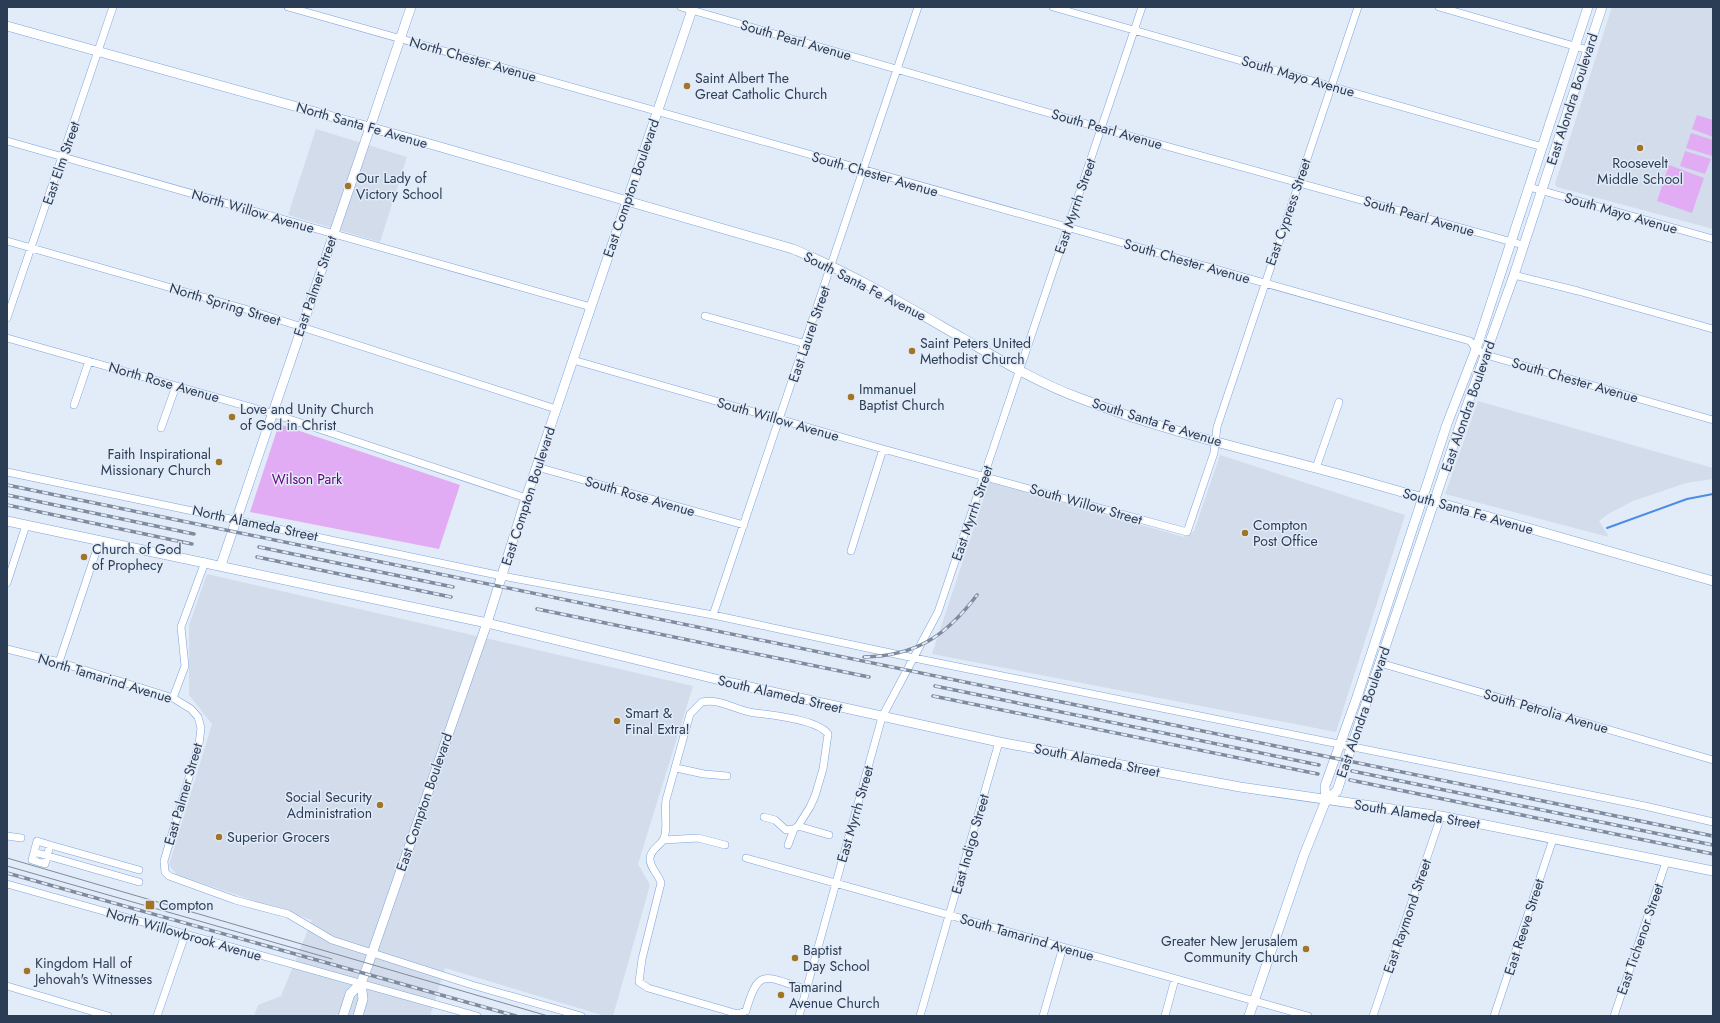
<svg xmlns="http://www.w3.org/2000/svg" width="1720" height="1023" viewBox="0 0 1720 1023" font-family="Jost,sans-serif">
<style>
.built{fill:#d3dceb}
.green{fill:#e2acf5}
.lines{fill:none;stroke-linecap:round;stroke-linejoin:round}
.stream{stroke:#4a8ce6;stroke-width:2}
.minor-casing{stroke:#7ba4de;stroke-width:8}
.major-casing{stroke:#7ba4de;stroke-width:10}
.minor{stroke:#fff;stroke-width:7}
.major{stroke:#fff;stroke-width:9}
.tram{stroke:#7e8b9f;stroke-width:1}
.rail-casing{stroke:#7e8b9f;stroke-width:3.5}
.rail{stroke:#e2ebf8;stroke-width:2;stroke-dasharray:6;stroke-linecap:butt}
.poi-dot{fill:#a27526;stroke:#e2ebf8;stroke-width:1.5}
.labels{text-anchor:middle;stroke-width:3;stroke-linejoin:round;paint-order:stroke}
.street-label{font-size:14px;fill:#2b3c55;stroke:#e2ebf8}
.poi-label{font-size:14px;fill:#2b3c55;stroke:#e2ebf8;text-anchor:start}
.park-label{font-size:14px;fill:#65007e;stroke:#e2ebf8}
</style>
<rect width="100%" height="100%" fill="#e2ebf8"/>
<path class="built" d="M1612 7H1713V229L1557 187 1555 184Z
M316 129 407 157 380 242 288 215Z
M1478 401 1713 468V479L1686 483 1633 501 1608 514 1599 521 1609 537 1445 494Z
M1220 455 1405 515 1336 732 932 654 989 482 1184 537 1194 531Z
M207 574 693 686 638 864 650 885 613 1016H605L445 968 430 1016H341L336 1014 335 1016H254L258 1005 281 996 312 920 177 875 169 865 212 724 189 695V625Z"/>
<path class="green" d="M1697 115 1713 120V137L1692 129Z
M1691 133 1713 140 1712 156 1686 148Z
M1685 151 1711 159 1705 174 1680 166Z
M1669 165 1704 178 1692 213 1657 201Z
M279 424 460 485 439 549 250 512Z"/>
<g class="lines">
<path class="stream" d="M1607 528 1687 499 1713 494"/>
<defs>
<path id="minor" d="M288 7 1470 341 1476 349 1486 355 1713 420
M681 7 1101 128 1523 245
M1053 7 1543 147
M1439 7 1588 50
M7 141 591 307
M1529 187 1713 239
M7 241 252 311 556 409
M1514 275 1578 291 1713 329
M705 316 806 344
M7 318 113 7
M7 338 271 413 526 498
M573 360 883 449 1187 532 1214 453 1217 427 1358 7
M74 405 89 361
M161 428 176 386
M537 467 744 525
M1316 468 1339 402
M7 472 502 576 713 615 914 658 1645 806 1713 822
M851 551 883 449
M7 583 26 525
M713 615 918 7
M7 649 59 662 173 698 191 709 198 717 201 728 199 744 164 861 165 872 169 876 235 900 288 914 332 940 472 985 581 1016
M59 662 100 540
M1380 663 1713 760
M173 698 185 666 181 627 205 562
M676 768 704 774 727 776
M764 817 775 820 786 830 794 829
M798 826 829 835
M7 836 21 838
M664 840 698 838 725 845
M50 845 45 864 32 860 37 841 50 845 139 870
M788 845 794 829 798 826 810 807 815 796 823 769 828 734C818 720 773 715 755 713 736 711 721 698 702 702L690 714 666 800C664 813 668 829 664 838 661 846 651 848 650 858 649 867 659 875 661 883L642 959 639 982 648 988 738 1014 746 1011C759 965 766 978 806 989
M34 852 139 882
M746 858 1308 1016
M7 884 477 1016
M7 986 108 1016
M157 1016 185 935
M799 1016 882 717 938 612 1142 7
M920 1016 999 742
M1043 1016 1063 947
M1165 1016 1175 979
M1373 1016 1441 816
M1494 1016 1553 839
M1614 1016 1666 862"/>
<path id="major" d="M7 26 437 146 793 249C853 274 908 307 964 339 1002 361 1040 384 1082 399 1174 435 1272 455 1367 482 1482 514 1597 548 1713 581
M7 521 487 623 732 683 999 742 1240 787 1441 816 1713 871
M221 565 411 7
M1326 800 1337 791 1347 760 1460 425 1514 275 1602 7
M343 1016 350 994 361 983
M358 1016 363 999 361 983 368 965 487 623 526 498 693 7
M1249 1016 1304 855 1326 800 1325 786 1357 697 1447 424 1476 349 1588 7"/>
</defs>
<use href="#minor" class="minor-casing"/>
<use href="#major" class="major-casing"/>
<use href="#minor" class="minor"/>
<use href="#major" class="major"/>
<path class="tram" d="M7 858 548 1016
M7 866 332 959"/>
<defs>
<path id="rail" d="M7 485 1713 836
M7 495 194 534
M7 505 192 544
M259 547 453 587
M257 557 451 597
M537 609 869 677
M864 657C916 656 946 636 977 595
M935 686 1319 765
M933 696 1318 774
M1352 771 1713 845
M1350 780 1713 854
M7 873 516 1016"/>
</defs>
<use href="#rail" class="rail-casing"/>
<use href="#rail" class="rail"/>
</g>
<g class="poi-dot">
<circle cx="687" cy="86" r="4"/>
<circle cx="1640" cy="148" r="4"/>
<circle cx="348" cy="186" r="4"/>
<circle cx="912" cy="351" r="4"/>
<circle cx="851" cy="397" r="4"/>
<circle cx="232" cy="417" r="4"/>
<circle cx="219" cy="462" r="4"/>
<circle cx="1245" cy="533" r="4"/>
<circle cx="84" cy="557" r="4"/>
<circle cx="617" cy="721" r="4"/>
<circle cx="380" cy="805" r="4"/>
<circle cx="219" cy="837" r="4"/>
<rect x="145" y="900" width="10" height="10" rx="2"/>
<circle cx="1306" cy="949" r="4"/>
<circle cx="795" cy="958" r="4"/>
<circle cx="27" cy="971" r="4"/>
<circle cx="781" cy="995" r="4"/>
</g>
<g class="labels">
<g class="street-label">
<text transform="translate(796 40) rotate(16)" y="5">South Pearl Avenue</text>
<text transform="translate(473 59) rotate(16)" y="5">North Chester Avenue</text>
<text transform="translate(1298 76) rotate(16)" y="5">South Mayo Avenue</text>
<text transform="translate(1572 99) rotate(-72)" y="5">East Alondra Boulevard</text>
<text transform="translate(362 125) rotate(16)" y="5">North Santa Fe Avenue</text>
<text transform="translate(1107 129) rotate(16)" y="5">South Pearl Avenue</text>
<text transform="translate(61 163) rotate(-71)" y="5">East Elm Street</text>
<text transform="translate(875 174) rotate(16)" y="5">South Chester Avenue</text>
<text transform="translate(631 188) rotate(-71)" y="5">East Compton Boulevard</text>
<text transform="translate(1075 206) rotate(-71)" y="5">East Myrrh Street</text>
<text transform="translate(253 211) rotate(16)" y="5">North Willow Avenue</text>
<text transform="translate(1288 212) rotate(-71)" y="5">East Cypress Street</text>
<text transform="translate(1621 213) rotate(16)" y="5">South Mayo Avenue</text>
<text transform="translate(1419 216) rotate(16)" y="5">South Pearl Avenue</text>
<text transform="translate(1187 261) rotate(16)" y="5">South Chester Avenue</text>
<text transform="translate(315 286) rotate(-71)" y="5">East Palmer Street</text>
<text transform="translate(865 286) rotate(27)" y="5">South Santa Fe Avenue</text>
<text transform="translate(225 304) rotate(17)" y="5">North Spring Street</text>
<text transform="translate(809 334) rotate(-71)" y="5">East Laurel Street</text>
<text transform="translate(1575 380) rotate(16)" y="5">South Chester Avenue</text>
<text transform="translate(164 382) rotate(16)" y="5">North Rose Avenue</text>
<text transform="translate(1468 406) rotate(-71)" y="5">East Alondra Boulevard</text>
<text transform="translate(778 419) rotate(16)" y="5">South Willow Avenue</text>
<text transform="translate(1157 422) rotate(17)" y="5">South Santa Fe Avenue</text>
<text transform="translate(528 496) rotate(-72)" y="5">East Compton Boulevard</text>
<text transform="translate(640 496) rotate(16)" y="5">South Rose Avenue</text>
<text transform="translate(1086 504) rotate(16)" y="5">South Willow Street</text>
<text transform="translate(1468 511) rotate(16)" y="5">South Santa Fe Avenue</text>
<text transform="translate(972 513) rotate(-71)" y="5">East Myrrh Street</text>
<text transform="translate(255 523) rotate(12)" y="5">North Alameda Street</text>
<text transform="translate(105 678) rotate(17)" y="5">North Tamarind Avenue</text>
<text transform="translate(780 694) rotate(13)" y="5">South Alameda Street</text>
<text transform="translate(1546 711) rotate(16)" y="5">South Petrolia Avenue</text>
<text transform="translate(1363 712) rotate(-71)" y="5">East Alondra Boulevard</text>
<text transform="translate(1097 760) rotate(11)" y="5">South Alameda Street</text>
<text transform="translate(183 794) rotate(-74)" y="5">East Palmer Street</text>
<text transform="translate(424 802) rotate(-71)" y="5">East Compton Boulevard</text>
<text transform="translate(855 814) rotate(-74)" y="5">East Myrrh Street</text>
<text transform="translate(1417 814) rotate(9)" y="5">South Alameda Street</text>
<text transform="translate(970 844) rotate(-74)" y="5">East Indigo Street</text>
<text transform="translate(1407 916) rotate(-71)" y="5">East Raymond Street</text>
<text transform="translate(1524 927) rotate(-72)" y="5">East Reeve Street</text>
<text transform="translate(184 934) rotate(16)" y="5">North Willowbrook Avenue</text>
<text transform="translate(1027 937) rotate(16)" y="5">South Tamarind Avenue</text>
<text transform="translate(1640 939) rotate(-71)" y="5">East Tichenor Street</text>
</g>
<g class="poi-label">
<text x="695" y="83">Saint Albert The<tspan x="695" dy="16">Great Catholic Church</tspan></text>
<text x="1640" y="168" text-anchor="middle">Roosevelt<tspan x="1640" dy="16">Middle School</tspan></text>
<text x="356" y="183">Our Lady of<tspan x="356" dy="16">Victory School</tspan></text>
<text x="920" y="348">Saint Peters United<tspan x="920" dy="16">Methodist Church</tspan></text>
<text x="859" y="394">Immanuel<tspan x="859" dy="16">Baptist Church</tspan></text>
<text x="240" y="414">Love and Unity Church<tspan x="240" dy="16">of God in Christ</tspan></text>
<text x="211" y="459" text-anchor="end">Faith Inspirational<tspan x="211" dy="16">Missionary Church</tspan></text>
<text x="1253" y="530">Compton<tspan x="1253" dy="16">Post Office</tspan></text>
<text x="92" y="554">Church of God<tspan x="92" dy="16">of Prophecy</tspan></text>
<text x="625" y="718">Smart &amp;<tspan x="625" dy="16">Final Extra!</tspan></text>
<text x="372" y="802" text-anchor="end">Social Security<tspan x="372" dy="16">Administration</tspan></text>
<text x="227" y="842">Superior Grocers</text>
<text x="159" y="910">Compton</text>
<text x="1298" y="946" text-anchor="end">Greater New Jerusalem<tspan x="1298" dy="16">Community Church</tspan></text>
<text x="803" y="955">Baptist<tspan x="803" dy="16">Day School</tspan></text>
<text x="35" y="968">Kingdom Hall of<tspan x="35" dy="16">Jehovah's Witnesses</tspan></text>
<text x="789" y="992">Tamarind<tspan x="789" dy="16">Avenue Church</tspan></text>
</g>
<g class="park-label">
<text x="307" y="484">Wilson Park</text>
</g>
</g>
<rect width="1720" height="1023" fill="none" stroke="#2b3c55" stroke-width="16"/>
</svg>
